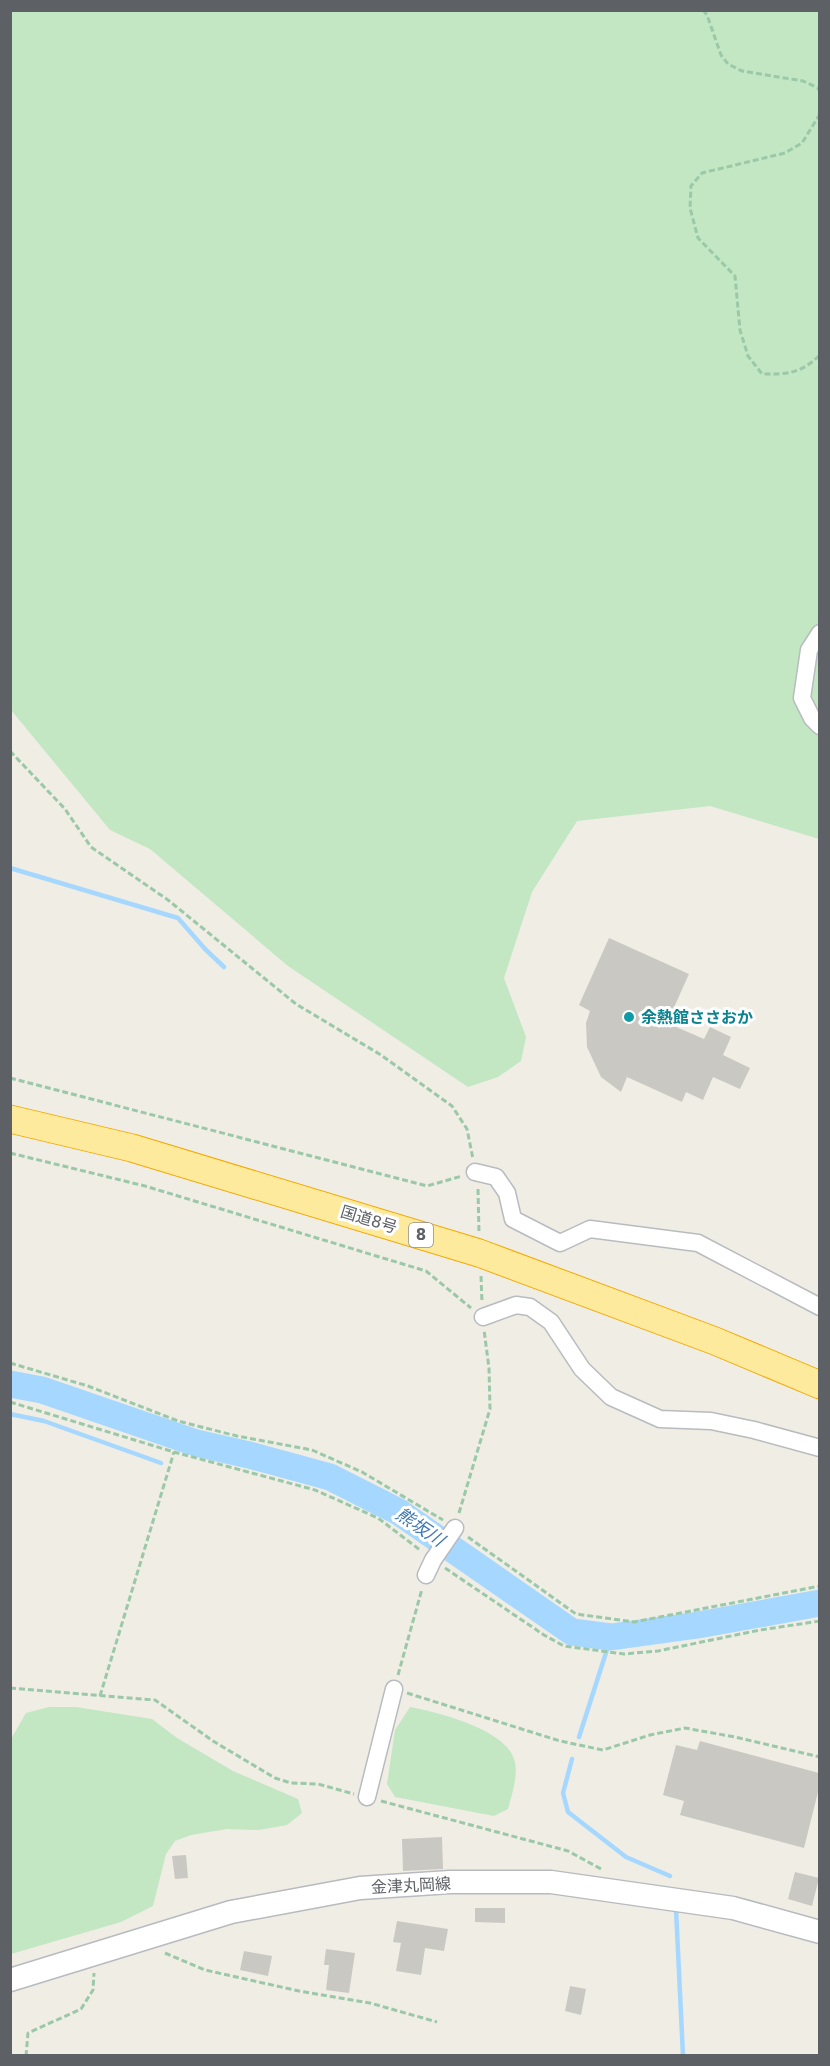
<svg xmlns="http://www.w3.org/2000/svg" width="830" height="2066" viewBox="0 0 830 2066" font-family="'DejaVu Sans','Noto Sans JP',sans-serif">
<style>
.green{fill:#c2e7c2}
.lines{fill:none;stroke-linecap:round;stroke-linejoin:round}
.stream{stroke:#a6d8ff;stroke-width:4.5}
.river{stroke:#a6d8ff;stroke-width:27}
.building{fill:#cac8c2}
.minor-casing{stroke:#b8bbbf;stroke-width:19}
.secondary-casing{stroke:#b7babf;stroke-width:25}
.trunk-casing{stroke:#f5a900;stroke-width:29}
.path{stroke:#9bc8a8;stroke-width:3;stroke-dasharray:6 3;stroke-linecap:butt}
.minor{stroke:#fff;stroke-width:16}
.secondary{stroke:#fff;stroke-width:22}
.trunk{stroke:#feea9c;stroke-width:27}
.culture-dot{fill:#0f9aa8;stroke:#fff;stroke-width:2}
.labels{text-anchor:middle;stroke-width:6;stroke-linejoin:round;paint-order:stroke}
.shield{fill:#fff;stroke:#8e9094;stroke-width:1.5}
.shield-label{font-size:15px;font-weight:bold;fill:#5d6166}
.culture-label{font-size:16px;font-weight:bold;fill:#0d838f;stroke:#fff;text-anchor:start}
.street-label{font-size:16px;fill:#5d6166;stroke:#fff}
.water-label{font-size:18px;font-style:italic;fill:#4178b3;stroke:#fff}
</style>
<rect width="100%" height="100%" fill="#f0ede5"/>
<path class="green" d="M10 11H819V839L710 806 577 821 532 892 504 978 526 1037 521 1061 498 1077 468 1087 288 966 150 849 110 830 11 710Z
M49 1707H76L152 1719 177 1738 233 1771 298 1799 302 1813 287 1825 259 1830 227 1829 191 1835 175 1841 166 1854 153 1906 121 1922 11 1954V1739L26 1713Z
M410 1707C437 1712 505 1729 514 1759 519 1774 512 1794 508 1809L494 1816 395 1797 387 1784 395 1730Z"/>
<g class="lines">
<path class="stream" d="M10 868 178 918 205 949 224 967
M10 1414 44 1421 161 1463
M579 1737 611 1637
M572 1759 563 1793 568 1812 626 1857 670 1876
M676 1909 683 2056"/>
<path class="river" d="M10 1384 42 1390 196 1443 249 1455 330 1477 399 1512 572 1632 611 1637 698 1625 820 1603"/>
</g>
<path class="building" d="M609 938 689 974 667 1023 704 1039 710 1027 731 1037 723 1055 750 1068 740 1089 713 1077 703 1100 686 1092 682 1102 627 1077 621 1092 601 1077 587 1047 586 1023 590 1011 579 1005Z
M700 1741 819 1773V1788L804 1848 680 1815 684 1801 663 1795 676 1745 697 1750Z
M442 1837 443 1869 403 1871 402 1839Z
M186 1855 188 1878 175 1879 172 1856Z
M795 1872 819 1878 812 1906 788 1899Z
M475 1908H505V1923L475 1922Z
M397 1921 448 1929 444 1951 425 1948 421 1975 396 1971 401 1943 393 1942Z
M326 1949 355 1953 349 1993 326 1990 329 1965H324Z
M244 1951 272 1956 268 1976 240 1970Z
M570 1986 586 1989 581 2015 565 2011Z"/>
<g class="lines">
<defs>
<path id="minor" d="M820 633 809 650 802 698 812 718 820 726
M475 1172 496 1177 507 1193 513 1219 560 1243 590 1229 698 1243 820 1307
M483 1317 516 1305 530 1307 551 1322 582 1369 611 1397 660 1419 711 1421 754 1430 820 1448
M426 1575 433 1560 455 1528
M367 1797 394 1689"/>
<path id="secondary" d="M10 1980 231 1912 360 1888 450 1882H551L733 1908 820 1932"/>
<path id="trunk" d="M10 1119 132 1148 479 1253 715 1341 820 1385"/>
</defs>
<use href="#minor" class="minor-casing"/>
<use href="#secondary" class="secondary-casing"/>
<use href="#trunk" class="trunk-casing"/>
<path class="path" d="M703 10 707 15 721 55 728 64 742 71 803 81 818 88 820 92
M820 114 802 143 785 153 702 173 691 186 690 208 698 238 735 276 740 330 748 356 762 374C788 374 800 374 820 355
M10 751 65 809 91 847 168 900 296 1004 381 1055 452 1106 467 1129 473 1159
M10 1078 427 1186 462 1176
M10 1153 145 1186 426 1271 471 1308
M478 1189 479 1233
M481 1276 482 1302
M10 1363 88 1386 178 1421 237 1436 312 1450 362 1472 443 1520
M10 1402 174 1452 315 1490 378 1518 420 1550
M459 1513 490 1409 489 1368 484 1330
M468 1537 576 1614 634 1622 820 1586
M445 1568 544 1635 564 1646 624 1654 658 1651 760 1630 820 1621
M398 1675 422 1589
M10 1688 155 1700 213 1741 275 1778 291 1783 318 1784 354 1794
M407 1693 560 1741 603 1750 650 1735 685 1728 735 1737 820 1757
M100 1696 174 1452
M381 1801 568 1851 603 1870
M165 1953 205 1970 299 1991 370 2003 437 2022
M26 2056 28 2033 81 2009 93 1990 94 1973"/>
<use href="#minor" class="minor"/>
<use href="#secondary" class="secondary"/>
<use href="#trunk" class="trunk"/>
</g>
<circle class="culture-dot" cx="629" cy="1017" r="6"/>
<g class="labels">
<rect class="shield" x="409" y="1223" width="24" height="24" rx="4.5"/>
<g class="shield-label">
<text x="421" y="1240">8</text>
</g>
<g class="culture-label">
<text x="641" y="1023">余熱館ささおか</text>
</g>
<g class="street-label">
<text transform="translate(369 1219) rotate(17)" y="6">国道8号</text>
<text transform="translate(411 1885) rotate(-3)" y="6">金津丸岡線</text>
</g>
<g class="water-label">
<text transform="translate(420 1527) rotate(34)" y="6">熊坂川</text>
</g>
</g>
<rect width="830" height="2066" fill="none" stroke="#5d6166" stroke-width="24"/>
</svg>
